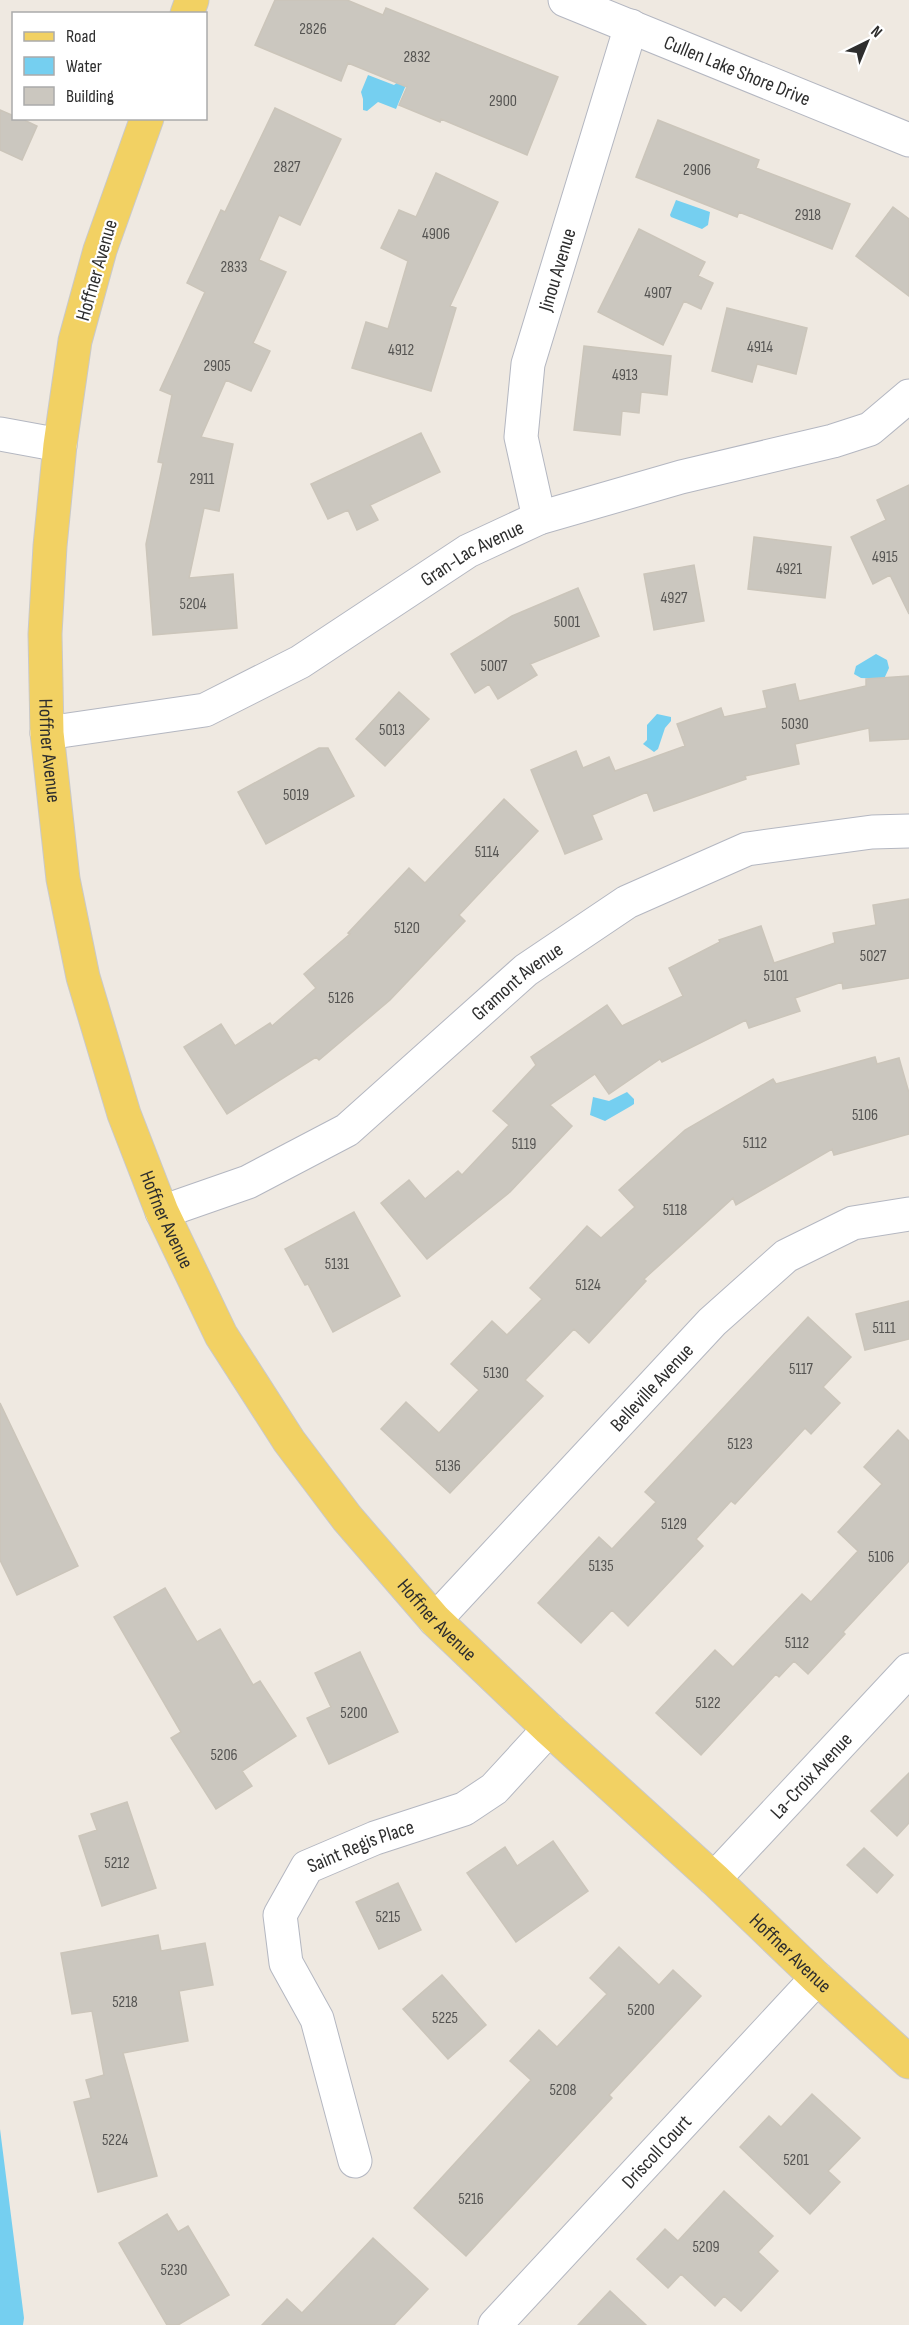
<svg xmlns="http://www.w3.org/2000/svg" width="909" height="2325" viewBox="0 0 909 2325" font-family="'Sofia Sans Condensed',sans-serif">
<style>
.water{fill:#75cff0}
.building{fill:#cbc7bf;stroke:#cbc5ba;stroke-width:1.5}
.lines{fill:none;stroke-linecap:round;stroke-linejoin:round}
.minor-casing{stroke:#b4b7c1;stroke-width:35}
.major-casing{stroke:#c9c9c9;stroke-width:35}
.minor{stroke:#fff;stroke-width:33}
.major{stroke:#f2d163;stroke-width:33}
.labels{text-anchor:middle;stroke-width:4.5;stroke-linejoin:round;paint-order:stroke}
.number-label{font-size:16px;fill:#555452}
.street-label{font-size:20px;fill:#2e2e2e;stroke:#fff}
</style>
<rect width="100%" height="100%" fill="#efe9e1"/>
<path class="water" d="M368 75 394 85 399 81 406 85 396 109 378 102 367 111 363 110V99L361 92Z
M676 200 710 212 708 225 702 229 671 217 670 215Z
M876 654 887 660 889 668 884 679 861 678 854 674 856 666Z
M657 714 671 717V721L665 728 658 749 654 752 643 744 647 740V725Z
M627 1092 634 1099V1104L631 1106 605 1121 590 1115 593 1097 609 1101Z
M0 2129 24 2318 23 2325H0Z"/>
<path class="building" d="M275 0H347L383 15 386 8 558 77 527 155 441 119 440 122 399 105 407 87 348 63 341 81 255 45Z
M275 108 341 139 300 225 279 215 259 260 286 272 253 343 270 351 251 391 226 380 201 437 233 444 219 511 204 508 189 578 233 574 237 628 153 635 146 544 163 463 158 462 172 395 160 390 205 292 187 283 221 210 225 212Z
M0 110 14 116V118H20L37 126 22 160 0 150Z
M658 120 759 160 756 168 850 204 832 249 739 212 737 217 636 177Z
M436 173 498 202 450 306 456 308 431 391 352 368 366 322 388 329 408 261 381 248 399 210 416 217Z
M893 207 909 219V296L856 256Z
M639 229 705 262 698 276 713 283 701 309 684 301 663 345 598 312Z
M727 308 807 328 796 374 757 364 752 382 712 371Z
M584 346 671 356 667 395 641 392 639 413 622 411 620 435 574 430Z
M421 433 440 472 370 505 378 520 357 530 348 510 328 519 311 484Z
M909 485V614L890 575 873 584 851 537 886 520 877 500Z
M754 537 831 547 825 598 748 589Z
M694 565 704 621 654 630 644 574Z
M578 588 599 636 530 664 537 675 498 699 489 684 475 693 451 654 512 616Z
M909 676V739L870 741 869 728 795 744 799 764 745 776 746 779 654 811 647 792 592 815 602 839 565 854 531 770 576 751 583 768 609 757 615 771 685 746 677 724 721 708 724 717 767 708 763 691 795 684 799 701 866 686V679Z
M399 692 429 719 385 766 356 739Z
M319 748H328L354 796 266 844 238 792Z
M504 799 538 831 459 915 465 921 390 1000 319 1060 316 1057 227 1114 184 1047 221 1024 235 1046 270 1023 272 1026 316 988 304 974 350 934 348 933 409 868 425 883Z
M909 899V978L843 989 842 982 795 998 800 1011 749 1028 746 1020 662 1062 660 1059 609 1094 595 1074 550 1105 572 1126 510 1192 427 1259 381 1203 409 1180 425 1199 458 1171 462 1175 509 1125 493 1111 536 1065 531 1057 607 1005 622 1026 683 996 669 968 720 942 719 940 761 926 774 963 835 943 833 933 876 925 873 905Z
M875 1057 877 1064 899 1058 909 1093V1134L834 1155 832 1149 736 1205 733 1198 644 1279 646 1281 589 1343 574 1329 525 1380 543 1396 450 1493 381 1429 406 1402 439 1433 479 1390 451 1364 492 1321 507 1335 542 1299 530 1288 587 1226 601 1238 635 1207 619 1190 685 1130 773 1079 776 1084Z
M354 1212 400 1296 333 1332 308 1284 305 1285 285 1249Z
M909 1301V1339L865 1350 856 1314Z
M808 1317 851 1357 823 1387 840 1403 811 1434 805 1428 735 1504 731 1501 696 1539 703 1546 628 1626 612 1610 581 1643 538 1603 599 1537 612 1549 656 1502 645 1492Z
M0 1403 78 1566 17 1595 0 1560Z
M898 1430 909 1441V1561L843 1632 845 1634 808 1674 794 1661 779 1677 776 1674 701 1755 656 1713 715 1650 733 1667 802 1594 811 1602 858 1551 838 1532 882 1484 864 1467Z
M165 1588 197 1642 220 1629 253 1685 260 1681 296 1736 242 1771 252 1786 216 1809 171 1738 181 1732 114 1617Z
M360 1652 398 1732 329 1764 307 1718 331 1707 315 1673Z
M909 1773V1823L897 1836 871 1811Z
M127 1802 156 1888 102 1906 79 1836 97 1830 91 1814Z
M553 1841 588 1891 516 1942 467 1873 505 1847 517 1866Z
M864 1848 893 1875 877 1893 847 1865Z
M398 1883 421 1930 379 1949 356 1902Z
M158 1935 161 1951 205 1943 213 1985 179 1991 188 2041 123 2053 157 2176 98 2192 74 2102 91 2098 86 2080 104 2075 92 2011 72 2014 61 1953Z
M619 1947 659 1985 673 1970 701 1996 609 2095 612 2098 466 2256 414 2208 531 2080 510 2061 539 2030 557 2047 607 1994 590 1978Z
M442 1975 486 2025 448 2059 403 2009Z
M812 2094 860 2138 828 2171 840 2182 810 2214 740 2147 769 2116 781 2127Z
M724 2191 773 2236 758 2252 778 2271 741 2311 724 2296 715 2306 681 2274 668 2288 637 2259 665 2229 678 2241Z
M167 2214 178 2232 188 2226 229 2295 178 2325H167L119 2243Z
M373 2238 428 2289 394 2325H262L287 2299 302 2313Z
M610 2291 646 2325H578Z"/>
<g class="lines">
<defs>
<g id="minor">
<path id="s1" d="M565 0 909 140"/>
<path d="M0 434 60 445"/>
<path id="s2" d="M539 518 521 437 528 364 631 26"/>
<path id="s3" d="M47 733 205 710 300 662 468 551 539 518 681 477 833 441 870 429 909 396"/>
<path id="s4" d="M162 1212 248 1182 347 1130 526 970 627 902 747 849 872 832 909 831"/>
<path id="s5" d="M435 1620 712 1322 786 1256 853 1223 909 1214"/>
<path id="s6" d="M714 1879 909 1670"/>
<path id="s7" d="M355 2161 317 2019 286 1963 280 1915 307 1867 375 1838 464 1809 494 1789 549 1729"/>
<path id="s8" d="M495 2325 817 1978"/>
</g>
<g id="major">
<path d="M187 14 192 0"/>
<path id="s9" d="M147 118 100 250 75 341 60 445 50 546 45 634 47 733 63 879 83 977 124 1114 162 1212 221 1335 289 1441 347 1518 435 1620 549 1729 714 1879 817 1978 909 2062"/>
</g>
</defs>
<use href="#minor" class="minor-casing"/>
<use href="#major" class="major-casing"/>
<use href="#minor" class="minor"/>
<use href="#major" class="major"/>
</g>
<g class="labels">
<g class="number-label">
<text x="313" y="34">2826</text>
<text x="417" y="62">2832</text>
<text x="503" y="106">2900</text>
<text x="287" y="172">2827</text>
<text x="697" y="175">2906</text>
<text x="808" y="220">2918</text>
<text x="436" y="239">4906</text>
<text x="234" y="272">2833</text>
<text x="658" y="298">4907</text>
<text x="760" y="352">4914</text>
<text x="401" y="355">4912</text>
<text x="217" y="371">2905</text>
<text x="625" y="380">4913</text>
<text x="202" y="484">2911</text>
<text x="885" y="562">4915</text>
<text x="789" y="574">4921</text>
<text x="674" y="603">4927</text>
<text x="193" y="609">5204</text>
<text x="567" y="627">5001</text>
<text x="494" y="671">5007</text>
<text x="795" y="729">5030</text>
<text x="392" y="735">5013</text>
<text x="296" y="800">5019</text>
<text x="487" y="857">5114</text>
<text x="407" y="933">5120</text>
<text x="873" y="961">5027</text>
<text x="776" y="981">5101</text>
<text x="341" y="1003">5126</text>
<text x="865" y="1120">5106</text>
<text x="755" y="1148">5112</text>
<text x="524" y="1149">5119</text>
<text x="675" y="1215">5118</text>
<text x="337" y="1269">5131</text>
<text x="588" y="1290">5124</text>
<text x="884" y="1333">5111</text>
<text x="801" y="1374">5117</text>
<text x="496" y="1378">5130</text>
<text x="740" y="1449">5123</text>
<text x="448" y="1471">5136</text>
<text x="674" y="1529">5129</text>
<text x="881" y="1562">5106</text>
<text x="601" y="1571">5135</text>
<text x="797" y="1648">5112</text>
<text x="708" y="1708">5122</text>
<text x="354" y="1718">5200</text>
<text x="224" y="1760">5206</text>
<text x="117" y="1868">5212</text>
<text x="388" y="1922">5215</text>
<text x="125" y="2007">5218</text>
<text x="641" y="2015">5200</text>
<text x="445" y="2023">5225</text>
<text x="563" y="2095">5208</text>
<text x="115" y="2145">5224</text>
<text x="796" y="2165">5201</text>
<text x="471" y="2204">5216</text>
<text x="706" y="2252">5209</text>
<text x="174" y="2275">5230</text>
</g>
<g class="street-label">
<text dy="7" stroke="none"><textPath href="#s1" startOffset="186">Cullen Lake Shore Drive</textPath></text>
<text transform="translate(96 270) rotate(-74)" y="7">Hoffner Avenue</text>
<text dy="7" stroke="none"><textPath href="#s2" startOffset="255">Jinou Avenue</textPath></text>
<text dy="7" stroke="none"><textPath href="#s3" startOffset="470">Gran-Lac Avenue</textPath></text>
<text dy="7" stroke="none"><textPath href="#s9" startOffset="646">Hoffner Avenue</textPath></text>
<text dy="7" stroke="none"><textPath href="#s4" startOffset="429">Gramont Avenue</textPath></text>
<text dy="7" stroke="none"><textPath href="#s9" startOffset="1132">Hoffner Avenue</textPath></text>
<text dy="7" stroke="none"><textPath href="#s5" startOffset="318">Belleville Avenue</textPath></text>
<text dy="7" stroke="none"><textPath href="#s9" startOffset="1618">Hoffner Avenue</textPath></text>
<text dy="7" stroke="none"><textPath href="#s6" startOffset="142">La-Croix Avenue</textPath></text>
<text dy="7" stroke="none"><textPath href="#s7" startOffset="372">Saint Regis Place</textPath></text>
<text dy="7" stroke="none"><textPath href="#s9" startOffset="2104">Hoffner Avenue</textPath></text>
<text dy="7" stroke="none"><textPath href="#s8" startOffset="237">Driscoll Court</textPath></text>
</g>
</g>
<rect x="12" y="12" width="195" height="108" fill="#ffffff" stroke="#ababab" stroke-width="1.5"/>
<rect x="24" y="32" width="30" height="9" fill="#f2d163" stroke="#ababab" stroke-width="1.5"/>
<text x="66" y="42" font-size="18" fill="#2e2e2e">Road</text>
<rect x="24" y="57" width="30" height="18" fill="#75cff0" stroke="#ababab" stroke-width="1.5"/>
<text x="66" y="72" font-size="18" fill="#2e2e2e">Water</text>
<rect x="24" y="87" width="30" height="18" fill="#cbc7bf" stroke="#ababab" stroke-width="1.5"/>
<text x="66" y="102" font-size="18" fill="#2e2e2e">Building</text>
<g transform="translate(867 42) rotate(43)" stroke="#ffffff" stroke-width="4.5" paint-order="stroke">
<path d="M0-4.5L10 22L0 15L-10 22Z" fill="#2e2e2e"/>
<text y="-9" font-size="16" font-weight="bold" text-anchor="middle" fill="#2e2e2e">N</text>
</g>
</svg>
